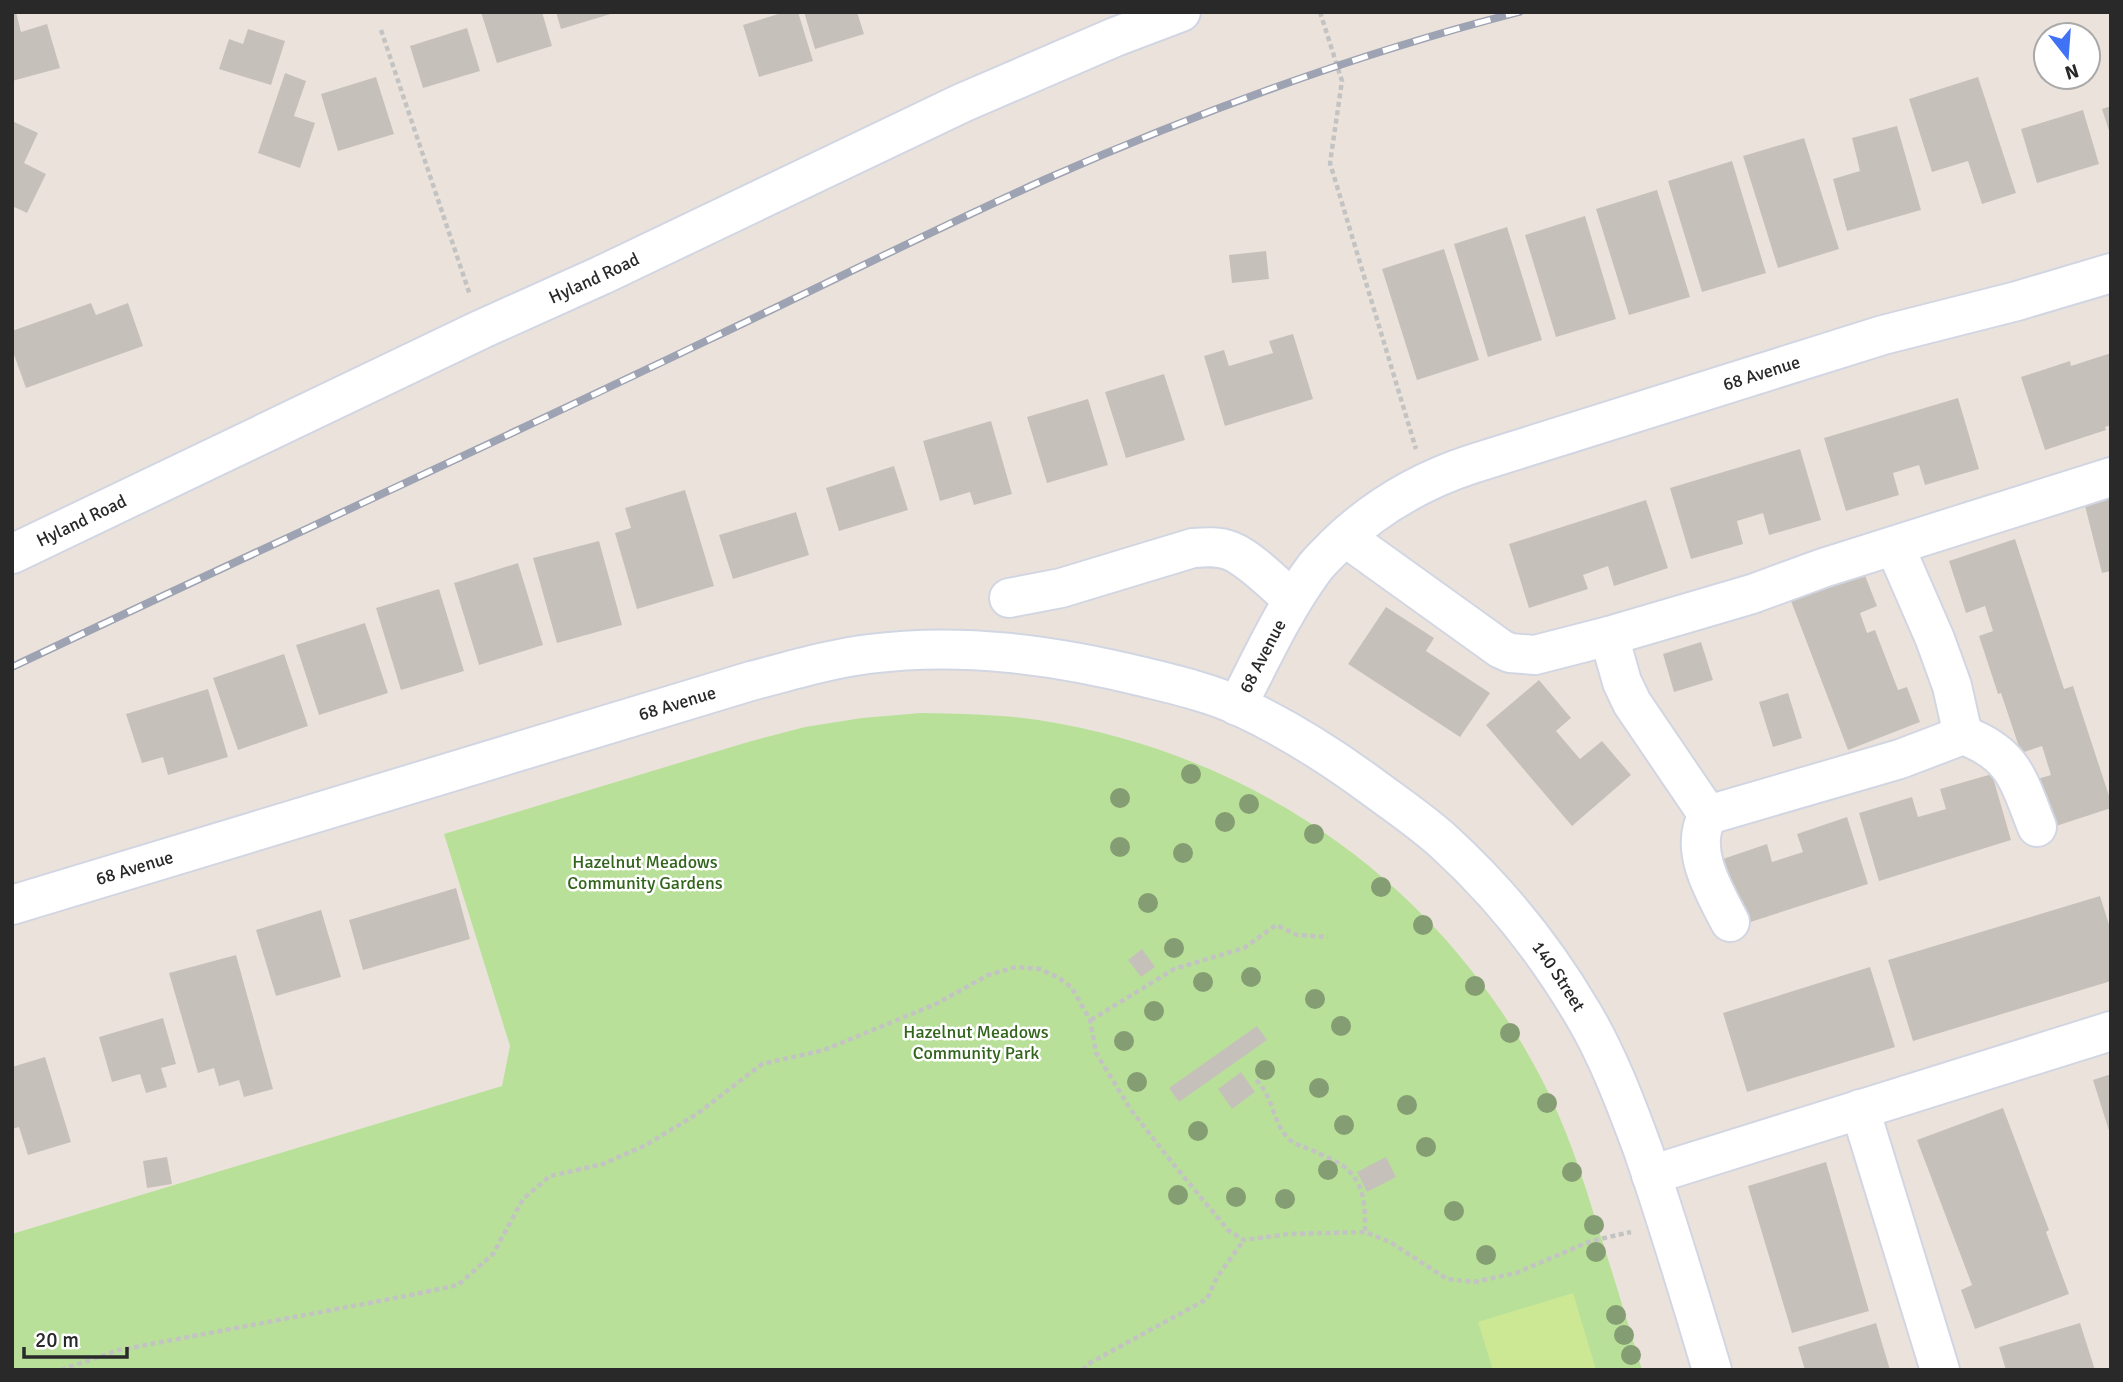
<svg xmlns="http://www.w3.org/2000/svg" width="2123" height="1382" viewBox="0 0 2123 1382" font-family="Signika,sans-serif">
<style>
.green{fill:#b8e099}
.pitch{fill:#cce895}
.building{fill:#c6c0bb}
.lines{fill:none;stroke-linecap:round;stroke-linejoin:round}
.minor-casing{stroke:#d1d6e2;stroke-width:42}
.path{stroke:#c3c3c3;stroke-width:4.5;stroke-dasharray:5 3.5;stroke-linecap:butt}
.minor{stroke:#fff;stroke-width:38}
.rail-casing{stroke:#9ea3b3;stroke-width:8}
.rail{stroke:#fff;stroke-width:5;stroke-dasharray:16;stroke-linecap:butt}
.tree{fill:#859d72}
.labels{text-anchor:middle;stroke-width:5;stroke-linejoin:round;paint-order:stroke}
.street-label{font-size:18px;fill:#292929;stroke:#fff}
.park-label{font-size:18px;fill:#32641c;stroke:#fff}
</style>
<rect width="100%" height="100%" fill="#ebe3db"/>
<path class="green" d="M921 713C960 714 999 714 1038 720 1254 753 1439 883 1540 1076 1566 1125 1583 1178 1599 1231 1614 1277 1628 1324 1642 1370H12V1234L502 1086 510 1046 444 834 748 742 805 727 862 718Z"/>
<path class="pitch" d="M1573 1293 1596 1370H1493L1478 1322Z"/>
<path class="building" d="M12 12H16L21 32 47 24 60 68 12 81Z
M481 12H542L552 46 497 63Z
M556 12H614V13L561 29Z
M785 12H798L813 61 759 77 743 25Z
M804 12H857L864 34 815 49Z
M467 28 480 71 423 88 410 46Z
M248 29 285 41 271 85 219 69 229 39 243 44Z
M285 73 306 81 294 116 315 123 300 168 258 153Z
M376 77 394 134 338 151 321 94Z
M1978 77 2016 193 1982 204 1968 161 1932 172 1909 99Z
M2111 106V134H2110L2102 109Z
M2083 110 2099 164 2037 183 2021 129Z
M12 121 38 133 24 163 46 174 27 213 12 206Z
M1897 126 1921 210 1847 231 1833 179 1860 171 1852 138Z
M1804 138 1839 249 1778 268 1743 156Z
M1732 161 1766 273 1702 292 1668 181Z
M1657 190 1690 297 1629 315 1596 209Z
M1585 216 1616 319 1556 337 1525 235Z
M1507 227 1542 340 1488 357 1454 244Z
M1444 249 1479 360 1417 380 1382 269Z
M1266 251 1269 279 1232 283 1229 255Z
M91 303 96 315 128 303 143 346 26 388 12 349V331Z
M1293 334 1313 399 1225 426 1204 356 1224 350 1229 366 1273 353 1269 341Z
M2111 353V425L2105 427 2106 430 2045 450 2021 377 2070 361 2071 366Z
M1164 374 1185 440 1126 458 1105 392Z
M1958 398 1979 469 1925 485 1919 465 1893 473 1899 495 1846 511 1824 438Z
M1088 399 1108 465 1047 483 1027 417Z
M991 421 1012 494 974 505 970 492 940 501 923 441Z
M1800 449 1821 520 1769 535 1763 513 1737 521 1743 544 1691 559 1670 488Z
M894 466 908 510 839 531 826 488Z
M685 490 714 586 637 609 615 533 631 528 625 508Z
M2111 495V571L2102 573 2084 502Z
M1646 500 1668 568 1614 586 1608 566 1583 575 1588 589 1529 608 1509 544Z
M796 512 809 555 733 579 719 535Z
M2015 539 2064 689 2073 686 2111 802V808L2050 828 2034 780 2051 775 2042 746 2021 753 2001 693 1998 694 1979 636 1993 631 1985 606 1966 613 1949 561Z
M599 541 622 625 557 643 533 558Z
M518 563 543 645 479 665 454 583Z
M1864 573 1877 606 1860 613 1867 633 1875 630 1898 690 1907 687 1920 722 1848 750 1791 601Z
M439 589 464 671 401 690 376 608Z
M1386 607 1434 638 1426 651 1490 693 1460 737 1348 664Z
M365 623 388 693 319 715 296 645Z
M1701 642 1713 680 1674 692 1663 654Z
M284 654 308 726 238 750 213 678Z
M1539 680 1571 718 1556 731 1580 759 1602 741 1631 775 1572 826 1486 725Z
M208 689 228 757 168 775 163 757 142 763 126 714Z
M1788 693 1802 738 1773 747 1759 702Z
M1992 774 2011 840 1879 881 1859 813 1912 797 1918 817 1946 809 1940 789Z
M1847 817 1868 884 1738 926 1717 861 1767 844 1772 862 1803 852 1797 834Z
M456 888 470 939 363 970 349 920Z
M2100 896 2111 931V981L1913 1041 1888 960Z
M321 910 341 977 276 996 256 930Z
M1142 949 1155 967 1141 977 1128 960Z
M236 955 273 1089 244 1097 239 1080 219 1086 214 1068 198 1073 169 973Z
M1870 967 1895 1047 1747 1092 1723 1013Z
M163 1018 176 1064 161 1068 167 1087 146 1093 140 1074 112 1082 99 1037Z
M1257 1026 1267 1040 1179 1102 1169 1088Z
M45 1057 71 1142 28 1155 19 1127 12 1129V1067Z
M1241 1072 1255 1092 1232 1109 1218 1089Z
M2111 1074V1134H2110L2093 1080Z
M2003 1108 2049 1230 2046 1232 2069 1294 1975 1329 1961 1290 1972 1285 1917 1140Z
M167 1157 172 1184 147 1188 143 1161Z
M1386 1157 1396 1177 1367 1192 1357 1172Z
M1826 1162 1869 1311 1792 1333 1748 1186Z
M1876 1323 1890 1370H1805L1798 1347Z
M2080 1323 2095 1370H2006L1999 1347Z"/>
<g class="lines">
<defs>
<g id="minor">
<path d="M1345 537 1501 649 1510 653 1535 655 1609 636 1752 594 1823 568 2111 477"/>
<path d="M1895 547 1935 639 1952 686 1963 735"/>
<path id="s1" d="M12 554 482 329 602 275 962 103 1115 37 1181 12"/>
<path d="M1009 598 1061 588 1193 548C1206 547 1219 546 1231 551 1252 560 1275 585 1293 600"/>
<path d="M1609 636 1622 682 1632 703 1708 815"/>
<path id="s2" d="M1237 706C1261 660 1283 611 1313 570 1319 561 1328 554 1335 546 1374 508 1420 481 1472 464L1883 335 2017 301 2111 273"/>
<path id="s3" d="M12 905 751 681C790 671 829 659 869 654 962 642 1054 655 1144 677 1176 685 1211 693 1241 707 1288 729 1332 757 1374 788 1397 805 1422 822 1443 841 1499 892 1545 949 1583 1014 1608 1056 1626 1104 1643 1150 1668 1223 1690 1296 1712 1370"/>
<path d="M1730 922C1714 891 1688 849 1708 815L1900 759 1963 735C2014 754 2018 779 2037 827"/>
<path d="M1860 1109 1940 1370"/>
<path d="M1651 1175 2111 1031"/>
</g>
</defs>
<use href="#minor" class="minor-casing"/>
<path class="path" d="M1320 12 1342 81 1330 163 1416 449
M381 30 470 295
M1091 1020 1174 969 1244 948 1276 925 1297 935 1328 937
M1256 1080C1273 1095 1272 1121 1287 1137 1295 1146 1306 1147 1316 1152 1326 1157 1342 1163 1349 1171 1366 1188 1365 1211 1365 1232
M61 1370 119 1350 406 1296 458 1285 493 1254 523 1199 550 1176 603 1164 646 1145 697 1114 762 1064 824 1050 936 1004 988 975 1016 967 1040 969 1059 978 1072 988 1090 1020 1096 1053 1131 1110 1174 1165 1228 1230 1244 1240 1289 1234 1365 1232 1390 1242 1447 1279 1474 1282 1516 1273 1591 1241 1631 1232
M1083 1370 1088 1364 1207 1299 1217 1277 1244 1240"/>
<use href="#minor" class="minor"/>
<defs>
<path id="rail" d="M12 667C244 557 477 451 708 340 820 287 931 231 1044 180 1198 112 1356 54 1519 12"/>
</defs>
<use href="#rail" class="rail-casing"/>
<use href="#rail" class="rail"/>
</g>
<g class="tree">
<circle cx="1191" cy="774" r="10"/>
<circle cx="1120" cy="798" r="10"/>
<circle cx="1249" cy="804" r="10"/>
<circle cx="1225" cy="822" r="10"/>
<circle cx="1314" cy="834" r="10"/>
<circle cx="1120" cy="847" r="10"/>
<circle cx="1183" cy="853" r="10"/>
<circle cx="1381" cy="887" r="10"/>
<circle cx="1148" cy="903" r="10"/>
<circle cx="1423" cy="925" r="10"/>
<circle cx="1174" cy="948" r="10"/>
<circle cx="1251" cy="977" r="10"/>
<circle cx="1203" cy="982" r="10"/>
<circle cx="1475" cy="986" r="10"/>
<circle cx="1315" cy="999" r="10"/>
<circle cx="1154" cy="1011" r="10"/>
<circle cx="1341" cy="1026" r="10"/>
<circle cx="1510" cy="1033" r="10"/>
<circle cx="1124" cy="1041" r="10"/>
<circle cx="1265" cy="1070" r="10"/>
<circle cx="1137" cy="1082" r="10"/>
<circle cx="1319" cy="1088" r="10"/>
<circle cx="1547" cy="1103" r="10"/>
<circle cx="1407" cy="1105" r="10"/>
<circle cx="1344" cy="1125" r="10"/>
<circle cx="1198" cy="1131" r="10"/>
<circle cx="1426" cy="1147" r="10"/>
<circle cx="1328" cy="1170" r="10"/>
<circle cx="1572" cy="1172" r="10"/>
<circle cx="1178" cy="1195" r="10"/>
<circle cx="1236" cy="1197" r="10"/>
<circle cx="1285" cy="1199" r="10"/>
<circle cx="1454" cy="1211" r="10"/>
<circle cx="1594" cy="1225" r="10"/>
<circle cx="1596" cy="1252" r="10"/>
<circle cx="1486" cy="1255" r="10"/>
<circle cx="1616" cy="1315" r="10"/>
<circle cx="1624" cy="1335" r="10"/>
<circle cx="1631" cy="1355" r="10"/>
</g>
<g class="labels">
<g class="street-label">
<text dy="6" stroke="none"><textPath href="#s1" startOffset="644">Hyland Road</textPath></text>
<text dy="6" stroke="none"><textPath href="#s2" startOffset="653">68 Avenue</textPath></text>
<text dy="6" stroke="none"><textPath href="#s1" startOffset="77">Hyland Road</textPath></text>
<text dy="6" stroke="none"><textPath href="#s2" startOffset="56">68 Avenue</textPath></text>
<text dy="6" stroke="none"><textPath href="#s3" startOffset="695">68 Avenue</textPath></text>
<text dy="6" stroke="none"><textPath href="#s3" startOffset="128">68 Avenue</textPath></text>
<text dy="6" stroke="none"><textPath href="#s3" startOffset="1694">140 Street</textPath></text>
</g>
<g class="park-label">
<text x="645" y="868">Hazelnut Meadows<tspan x="645" dy="21">Community Gardens</tspan></text>
<text x="976" y="1038">Hazelnut Meadows<tspan x="976" dy="21">Community Park</tspan></text>
</g>
</g>
<rect width="2123" height="1382" fill="none" stroke="#292929" stroke-width="28"/>
<g transform="translate(2067 56) rotate(163)"><circle r="33" fill="#ffffff" stroke="#a9a9a9" stroke-width="2"/>
<path d="M0-5L12 26L0 18L-12 26Z" fill="#3f72f4"/>
<text y="-10" font-size="19" font-weight="bold" text-anchor="middle" fill="#292929">N</text>
</g>
<path d="M24 1347v10h103v-10" fill="none" stroke="#292929" stroke-width="3.5"/>
<text x="35" y="1347" font-size="21" fill="#292929" stroke="#ffffff" stroke-width="5" paint-order="stroke">20 m</text>
</svg>
